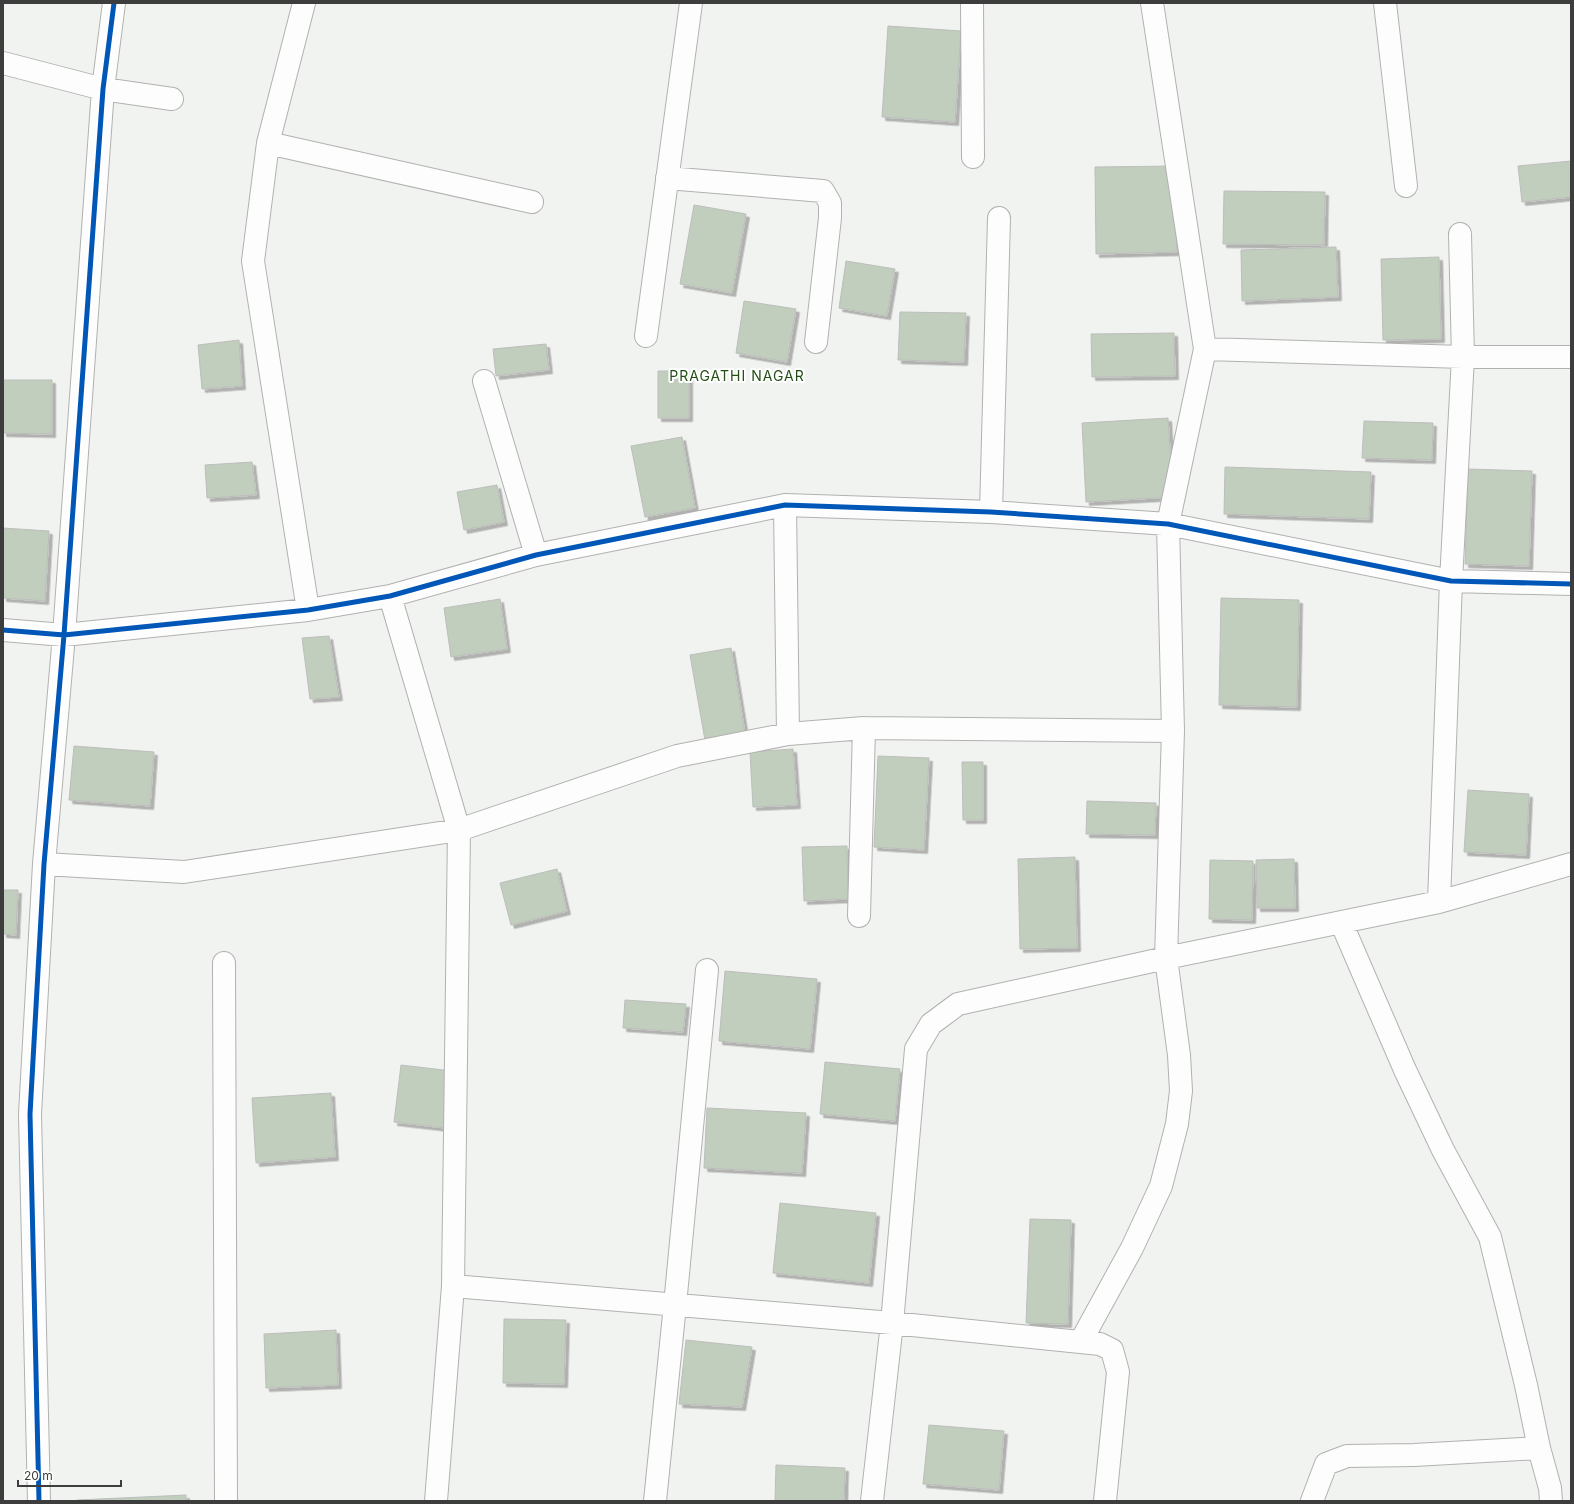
<svg xmlns="http://www.w3.org/2000/svg" width="1574" height="1504" viewBox="0 0 1574 1504" font-family="Inter,sans-serif">
<style>
.building{fill:#c1cdbd;stroke:#bcbebb;filter:url(#shadow)}
.lines{fill:none;stroke-linecap:round;stroke-linejoin:round}
.minor-casing{stroke:#b1b2b0;stroke-width:24}
.minor{stroke:#fdfdfd;stroke-width:22}
.cycleway-casing{stroke:#fff;stroke-width:8}
.cycleway{stroke:#0057b8;stroke-width:5}
.labels{text-anchor:middle;stroke-width:4;stroke-linejoin:round;paint-order:stroke}
.neighbourhood-label{font-size:14px;letter-spacing:1px;fill:#234f16;stroke:#fff}
</style>
<defs>
<filter id="shadow"><feDropShadow dx="3.5" dy="3.5" stdDeviation="0" flood-color="#0004"/></filter>
</defs>
<rect width="100%" height="100%" fill="#f1f3f0"/>
<path class="building" d="M888 26 961 31 955 122 882 117Z
M1571 161V197L1522 202 1518 166Z
M1175 166 1177 252 1096 254 1095 167Z
M1224 191 1325 192 1324 245 1223 244Z
M694 205 746 214 732 293 680 284Z
M1336 247 1338 297 1242 301 1241 250Z
M1439 257 1441 339 1383 340 1381 259Z
M846 261 895 269 887 316 839 308Z
M744 301 796 309 787 362 736 353Z
M900 312 966 313 964 362 898 360Z
M1174 333 1175 376 1092 377 1091 334Z
M239 340 242 386 202 389 198 345Z
M546 344 549 370 496 376 493 349Z
M658 371H689V418H658Z
M3 380H52V434L3 433Z
M1168 418 1173 497 1086 502 1082 423Z
M1364 421 1433 423 1432 460 1362 458Z
M682 437 695 508 645 517 631 446Z
M252 462 256 495 207 498 205 465Z
M1225 467 1371 472 1369 519 1224 514Z
M1468 469 1532 471 1529 566 1465 564Z
M497 485 504 522 464 530 457 492Z
M3 528 49 531 45 601 3 598Z
M1221 598 1299 600 1297 707 1219 705Z
M500 599 507 649 451 657 444 608Z
M329 636 339 697 310 699 302 638Z
M731 648 746 739 706 746 690 655Z
M74 746 154 752 150 806 69 800Z
M793 749 797 805 753 807 750 752Z
M878 756 929 758 924 850 874 847Z
M962 762H983V820H963Z
M1468 790 1529 794 1526 855 1464 852Z
M1087 801 1156 803 1155 835 1086 834Z
M847 846 848 899 804 901 802 847Z
M1075 857 1077 948 1020 949 1018 859Z
M1294 859 1295 908H1257L1256 860Z
M1210 860 1253 861 1252 920 1209 919Z
M557 869 567 911 511 925 500 883Z
M3 890H18L16 935 3 934Z
M725 971 817 979 810 1049 719 1041Z
M625 1000 686 1004 683 1032 623 1028Z
M825 1062 900 1069 895 1121 820 1114Z
M401 1065 452 1071 445 1128 394 1122Z
M331 1093 335 1157 256 1163 252 1098Z
M707 1108 806 1113 802 1173 704 1168Z
M780 1203 876 1213 869 1283 773 1273Z
M1030 1219 1071 1220 1068 1324 1026 1323Z
M504 1319 566 1320 564 1384 503 1383Z
M336 1330 338 1385 266 1388 264 1334Z
M686 1340 752 1347 742 1407 679 1404Z
M929 1425 1004 1431 999 1490 923 1484Z
M776 1465 845 1468 844 1501H775Z
M186 1495V1501H77V1500Z"/>
<g class="lines">
<defs>
<path id="minor" d="M304 3 268 143 253 261 308 610
M972 3 973 157
M1385 3 1406 186
M3 63 103 89 172 99
M268 143 532 202
M667 178 823 191 830 203V218L816 342
M646 336 691 3
M1205 349 1463 357H1571
M484 381 536 555
M785 505 788 734 864 728 1173 731
M991 512 999 218
M390 596 459 830 453 1286 436 1501
M3 630 64 635 308 610 390 596 536 555 785 505 991 512 1168 524 1451 581 1571 584
M44 864 184 872 459 830 677 756 788 734
M1439 902 1451 581 1463 357 1460 234
M859 916 864 728
M1341 922 1405 1070 1443 1150 1490 1237 1526 1385 1539 1448 1550 1488 1551 1501
M224 963 226 1501
M453 1286 892 1323 1100 1344 1112 1350 1118 1372 1105 1501
M1081 1341 1132 1248 1161 1186 1177 1124 1181 1091 1179 1055 1166 958 1173 731 1168 524 1205 349 1152 3
M39 1501 30 1114 44 864 64 635 103 89 114 3
M655 1501 675 1305 707 970
M872 1501 892 1323 916 1049 931 1024 958 1004 1166 958 1439 902 1571 864
M1312 1501 1326 1464 1347 1456 1414 1455 1539 1448"/>
</defs>
<use href="#minor" class="minor-casing"/>
<use href="#minor" class="minor"/>
<defs>
<path id="cycleway" d="M3 630 64 635 308 610 390 596 536 555 785 505 991 512 1168 524 1451 581 1571 584
M39 1501 30 1114 44 864 64 635 103 89 114 3"/>
</defs>
<use href="#cycleway" class="cycleway-casing"/>
<use href="#cycleway" class="cycleway"/>
</g>
<g class="labels">
<g class="neighbourhood-label">
<text x="737" y="381">PRAGATHI NAGAR</text>
</g>
</g>
<rect width="1574" height="1504" fill="none" stroke="#3c3d3c" stroke-width="8"/>
<path d="M18 1480v6h103v-6" fill="none" stroke="#3c3d3c" stroke-width="2"/>
<text x="24" y="1480" font-size="12" fill="#3c3d3c" stroke="#ffffff" stroke-width="3" paint-order="stroke">20 m</text>
</svg>
